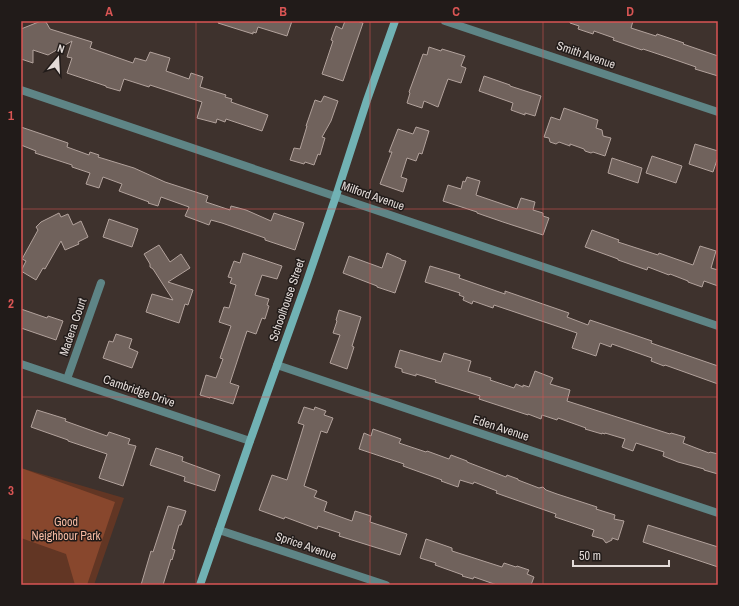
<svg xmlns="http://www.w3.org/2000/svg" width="739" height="606" viewBox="0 0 739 606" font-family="'Archivo Narrow',sans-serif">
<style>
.green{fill:#623624}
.forest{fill:#88472d}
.building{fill:#70625c;stroke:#b2a29c}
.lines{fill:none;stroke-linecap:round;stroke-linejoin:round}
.street{stroke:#5e8586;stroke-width:8}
.secondary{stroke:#71b2b4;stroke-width:8}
.grid{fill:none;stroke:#d95554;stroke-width:1;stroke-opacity:0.55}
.labels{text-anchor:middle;stroke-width:3;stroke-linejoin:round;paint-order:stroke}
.street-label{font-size:12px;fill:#e3dbd8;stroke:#211b19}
.park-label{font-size:12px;fill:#f3b8a0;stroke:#211b19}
.neatline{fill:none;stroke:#d95554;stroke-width:1.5}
.grid-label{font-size:13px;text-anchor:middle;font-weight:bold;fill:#d95554}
</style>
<rect width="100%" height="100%" fill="#3e322d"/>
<path class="green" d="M21 468 124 498 94 585H21Z"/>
<path class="forest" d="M21 468 115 502 87 585H75L66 554 21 538Z"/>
<path class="building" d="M41 21 46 22 50 29 92 42 90 48 133 63 135 58 146 61 150 52 170 58 166 71 189 79 191 73 203 77 200 87 226 95 225 97 232 99 231 102 268 115 262 131 226 119 225 122 217 119 216 123 197 118 202 102 150 85 149 87 124 79 120 91 106 87V86L67 73 72 58 67 57 72 41 48 55 33 50V63L21 59V29Z
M219 21H292L287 36 258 27 256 33 253 32V34L218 23Z
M345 21H357L363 23 343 81 322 74 333 41 331 40 336 26 342 29Z
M570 21H633L631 28 656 36 657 34 684 43 683 44 718 56V76L695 69 696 67 667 57 643 49 642 50 613 40 614 38 594 31 593 34 578 29 579 26 570 23Z
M429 47 441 51 442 49 465 56 461 66 466 68 461 83 448 79 438 107 424 101 422 108 407 103 410 93 409 92 423 54 427 55Z
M484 76 510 85V86L541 96 535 116 525 113V115L511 110 513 103 479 91Z
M324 96 338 101 331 121 322 137 325 138 320 155 318 154 314 165 305 162 304 164 290 160 294 148 300 149 307 126H306L315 100 321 102Z
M564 108 598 120 596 128 602 130 603 136 611 138 605 156 593 152 591 153 585 151 584 149 570 144V146L559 142 556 144 550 142 549 138 544 137 551 117 560 120Z
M21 127 68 143 67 147 89 155 90 152 99 155 98 157 134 168 165 182 208 196 206 202 230 210 231 206 246 210 271 221 274 213 304 223 295 250 265 240V238L222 223 211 220 209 225 185 216 189 207 161 197 158 206 148 203 149 202 119 191 122 184 103 177 99 188 86 184 90 173 72 167V165L35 153 36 151 21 145Z
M416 127 429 131 422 154 419 153 416 161 407 158 401 177 407 179 403 192 380 184 392 152H389L398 129 413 134Z
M695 144 718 151V157L713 172 689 164Z
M652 156 682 166 676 183 646 173Z
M612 158 642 168 638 183 608 173Z
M467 177 480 181 476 195 517 209 521 198 535 202 533 210 543 213V216L549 218 543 235 503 222 477 213V212L443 201 448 185 461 189 463 181 465 182Z
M59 213 61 217 68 214 73 225 81 221 88 237 78 242 79 244 65 250 61 241 45 269 43 268 36 280 21 271 26 261 22 259 38 230 36 227 41 222Z
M109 219 138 229 132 247 103 237Z
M592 230 619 240 618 242 658 255 659 253 693 265 700 246 716 251 711 268 718 270V286L704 281 702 287 688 282V281L670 274 669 275 648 267 647 270 618 260V259L585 247Z
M159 245 170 262 181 254 190 268 168 282 193 290 188 305 185 304 179 323 146 312 152 294 173 300 153 269 150 267V264L144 254Z
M243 253 282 266 277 279 262 275 255 295 269 299 267 305 269 306 265 319 262 318 256 334 247 331 230 383 239 386 233 404 210 397V398L200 395 206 375 216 378 223 359 220 358 231 326 219 322 224 307 229 308 236 285 230 283 232 278 228 277 234 261 240 263Z
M387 253 401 259V260L406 261 395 293 377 287V286L343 273 349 256 382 268Z
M430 266 460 275 459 278 505 294V291L569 313 567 317 588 325 590 320 652 341 651 343 718 366V384L665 365 664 366 651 361 652 358 612 344 611 347 600 343 596 356 572 348 577 333 494 305 493 308 473 301 472 304 463 300 464 297 459 295 460 293 425 282Z
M21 309 47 318 48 316 63 321 56 340 21 328Z
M339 310 361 317 352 346 354 347 347 369 330 363 340 335 333 333 337 321 336 320Z
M116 334 132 339 129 348 138 352 132 368 103 358 109 341 113 342Z
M400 350 441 362 444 353 471 361 468 371 491 378 490 380 514 388 516 384 523 387V385L529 387 535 371 553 378 550 384 570 390 567 401 670 434 671 433 685 437 683 443 709 453 710 452 718 454V474L704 470V469L678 462 663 456 664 452 636 443 633 451 622 447 625 439 605 433V434L602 433V434L585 429 586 428 558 418 557 420 542 415 541 419 528 414V415L479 399 480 396 435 382 436 380 416 374V376L402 372V369L395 367Z
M304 407 314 410 315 407 326 411 324 415 333 418 327 433 321 431 304 486 317 491 314 497 327 502 324 511 352 521 355 511 371 516 370 522 407 534 400 555 339 536 340 533 318 526 317 529 285 517 284 519 259 510 272 475 287 480 304 425 298 423Z
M37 410 66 419 65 421 107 436 109 432 130 439 128 444 136 446 123 486 99 478 107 454 68 441V440L31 427Z
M373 429 401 439 399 443 426 452 427 451 449 459 451 455 467 461V462L506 477 507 475 518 479V480L539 488 543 487 546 490 557 494 597 507 596 509 615 515 614 519 624 521 618 540 612 538V540L606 543 603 539 592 536 594 530 555 517 556 514 496 493 497 491 474 482 473 484 460 480 458 487 441 481 442 480 403 466 404 464 359 449 364 433 371 436Z
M156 448 183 457 182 461 220 475 215 491 184 481 185 477 150 465Z
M168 506 186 511 181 525H179L172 549 175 550 172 560 171 559 163 585H141L151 551 153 552Z
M648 525 718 547V567L643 542Z
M426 539 452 548V551L502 567 504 563 516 567 517 566 529 570 527 574 534 577 531 585H497L474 577 473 579 462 576 463 575 435 565 436 563 420 558Z"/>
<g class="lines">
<path class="street" d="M445 21 718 112
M21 90 718 326
M21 364 250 441
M277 365 372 397 718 513
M67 379 101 283
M219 530 386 585"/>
<path class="secondary" d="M200 585 250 441 307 281 336 196 367 100 395 21"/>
</g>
<path class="grid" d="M196 21V585M370 21V585M543 21V585M21 209H718M21 397H718"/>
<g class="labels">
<g class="street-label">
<text transform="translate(586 55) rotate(19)" y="4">Smith Avenue</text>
<text transform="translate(373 196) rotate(19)" y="4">Milford Avenue</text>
<text transform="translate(287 300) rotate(-71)" y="4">Schoolhouse Street</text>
<text transform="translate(73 327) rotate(-71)" y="4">Madera Court</text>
<text transform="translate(139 391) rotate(19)" y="4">Cambridge Drive</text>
<text transform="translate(501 428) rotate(18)" y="4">Eden Avenue</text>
<text transform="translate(306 546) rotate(19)" y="4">Sprice Avenue</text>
</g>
<g class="park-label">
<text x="66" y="526">Good<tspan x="66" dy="14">Neighbour Park</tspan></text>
</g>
</g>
<rect width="739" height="606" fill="none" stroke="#211b19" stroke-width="44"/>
<g transform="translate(58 58) rotate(18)" stroke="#211b19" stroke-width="3" paint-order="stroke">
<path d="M0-3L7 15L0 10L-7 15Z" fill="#e3dbd8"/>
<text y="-6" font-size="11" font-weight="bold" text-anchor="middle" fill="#e3dbd8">N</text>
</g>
<path d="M573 560v6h96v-6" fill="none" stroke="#e3dbd8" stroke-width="2"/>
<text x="579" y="560" font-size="12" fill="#e3dbd8" stroke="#211b19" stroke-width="3" paint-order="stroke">50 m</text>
<rect x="22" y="22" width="695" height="562" class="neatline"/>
<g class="grid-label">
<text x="109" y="16">A</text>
<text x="283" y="16">B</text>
<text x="456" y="16">C</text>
<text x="630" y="16">D</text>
<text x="11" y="120">1</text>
<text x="11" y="308">2</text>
<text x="11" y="495">3</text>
</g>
</svg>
